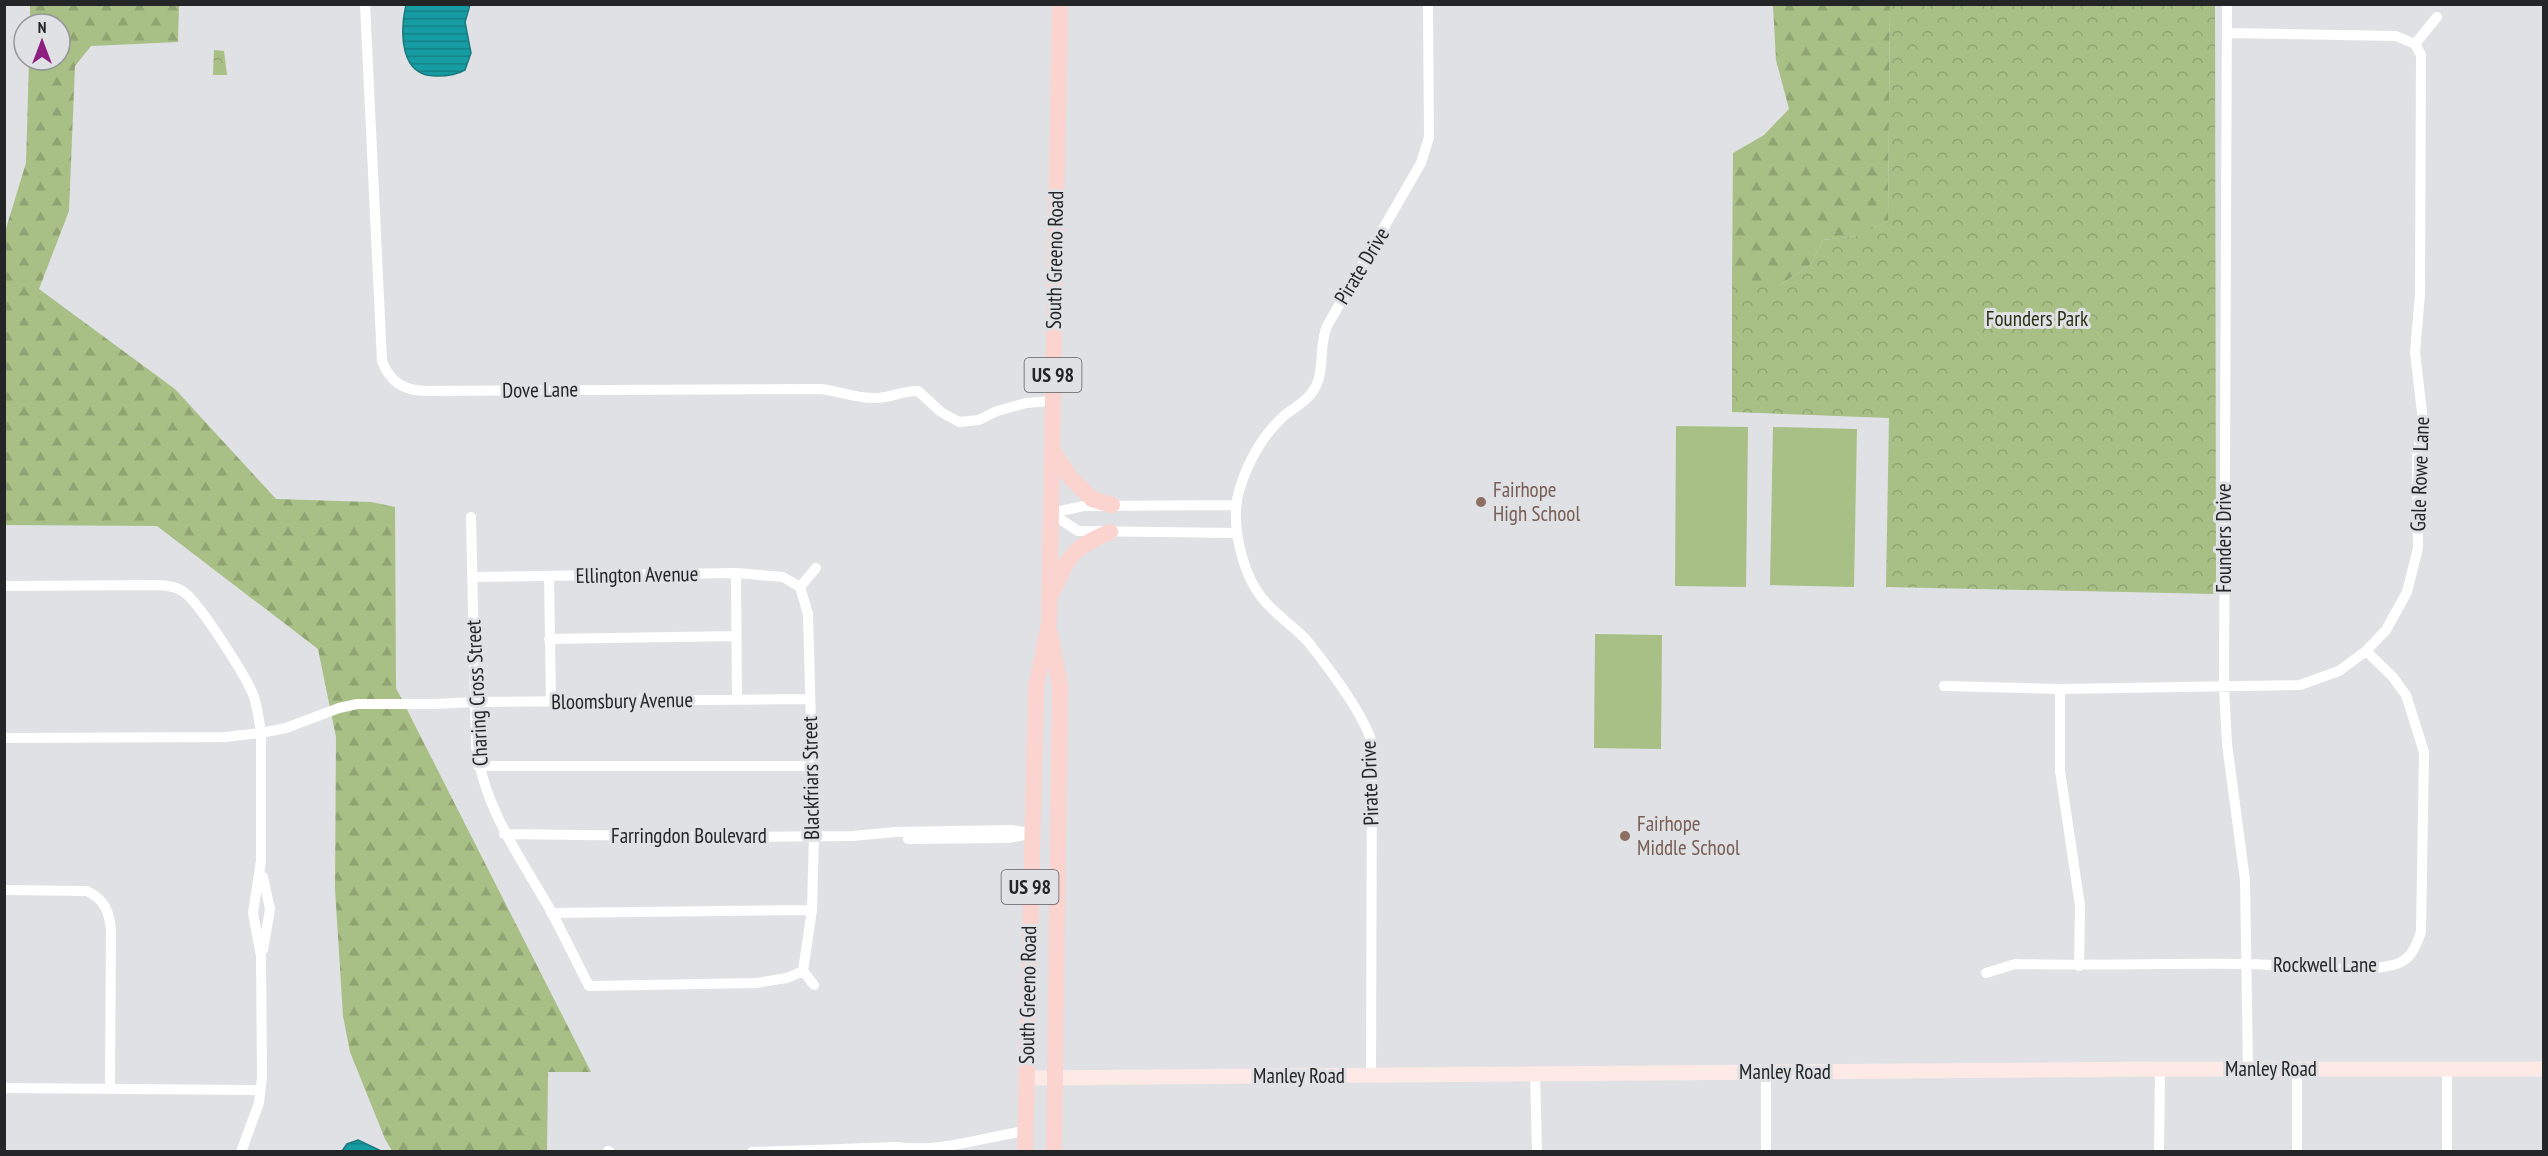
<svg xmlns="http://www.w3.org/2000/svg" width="2548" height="1156" viewBox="0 0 2548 1156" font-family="'PT Sans Narrow',sans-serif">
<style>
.green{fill:#a8bf85}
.forest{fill:url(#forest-firs)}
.park{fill:url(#park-crowns)}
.water{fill:url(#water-rules);stroke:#1a797e;stroke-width:1.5}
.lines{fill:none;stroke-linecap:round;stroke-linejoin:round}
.street{stroke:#fff;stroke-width:10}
.secondary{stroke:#fdeae7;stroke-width:15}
.primary{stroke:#fbd4d0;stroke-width:16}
.education-dot{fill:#8d6e63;stroke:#dfe1e4;stroke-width:2}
.labels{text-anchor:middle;stroke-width:6;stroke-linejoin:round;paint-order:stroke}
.shield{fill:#dfe1e4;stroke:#5c5d5f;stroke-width:1.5}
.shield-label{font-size:20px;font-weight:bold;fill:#242526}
.street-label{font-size:21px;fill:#242526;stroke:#dfe1e4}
.park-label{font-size:21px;fill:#263112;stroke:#dfe1e4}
.education-label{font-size:21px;fill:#785e54;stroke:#dfe1e4;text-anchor:start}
</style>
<defs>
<pattern id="forest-firs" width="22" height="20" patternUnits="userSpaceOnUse" patternTransform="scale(1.5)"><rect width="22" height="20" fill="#a8bf85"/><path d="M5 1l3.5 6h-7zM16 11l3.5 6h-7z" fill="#90a473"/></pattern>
<pattern id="park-crowns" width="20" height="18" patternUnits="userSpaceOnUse" patternTransform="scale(1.5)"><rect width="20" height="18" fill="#a8bf85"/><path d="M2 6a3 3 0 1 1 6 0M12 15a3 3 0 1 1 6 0" fill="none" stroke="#90a473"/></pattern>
<pattern id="water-rules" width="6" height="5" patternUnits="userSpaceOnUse" patternTransform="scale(1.5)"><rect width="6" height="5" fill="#169da4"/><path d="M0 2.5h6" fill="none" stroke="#148085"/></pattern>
</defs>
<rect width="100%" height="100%" fill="#dfe1e4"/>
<path class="green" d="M1676 426 1748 427 1746 587 1675 586Z
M1773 427 1857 429 1854 587 1770 585Z
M1595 634 1662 635 1661 749 1594 748Z"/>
<path class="forest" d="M30 5H179L178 42 91 46 75 66 69 211 39 289 175 389 276 499 371 502 395 507 396 688 591 1072H548L547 1151H392L385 1139 350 1052 343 1016 335 889 336 737 318 649 157 526 5 525 4 235 26 163 29 60H60V24H30Z
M1773 5H1890L1888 221 1858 236 1823 240 1811 264 1780 285H1732L1733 153 1764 135 1789 109 1776 60Z"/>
<path class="park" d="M1890 5H2215L2216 594 1886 587 1889 418 1732 412V285H1780L1811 264 1823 240 1857 236 1888 221Z
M214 50 224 51 227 75H213Z"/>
<path class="water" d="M406 5H470L465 22 471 53 465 70C458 74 447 76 438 76 399 78 400 32 406 5Z
M358 1140 381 1151H342L347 1144Z"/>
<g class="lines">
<path class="street" d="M365 4 382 361C390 382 403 390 425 391L820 389C839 391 858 399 876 398 891 398 904 390 918 391L941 412 959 422 979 420 997 411 1026 403 1053 401
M2227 4 2224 687 2227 744 2245 880 2248 1069
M2415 44 2437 17
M1051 513 1078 531 1236 533
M1051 513 1084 506 1236 505
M471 517 476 746C484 806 517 853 547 904 562 931 575 959 589 986L756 983 787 978 803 971
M736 573 737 699
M549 576 551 702
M472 577 736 573 783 577 800 587
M4 586 159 585C168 586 178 587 185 593 200 604 248 679 254 697 258 709 259 721 261 733L225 737 4 738
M800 587 808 614 814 835 812 910 803 971
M800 587 816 568
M549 639 736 636
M1944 686 2060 689 2300 685 2339 671 2366 651 2386 630 2407 592 2418 548 2417 456 2423 421 2415 352 2420 294 2421 55 2415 44 2396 36 2227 33
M2060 689V771L2080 906 2079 966
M478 766H812
M504 834 728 837 853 836 895 832 1011 830 1031 833
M908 839 1009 838 1024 835
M4 890 87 891C105 900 109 911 111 930L110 1087
M551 913 812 910
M263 950 270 909 263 877
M803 971 814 985
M1986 973 2015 964C2092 966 2170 963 2247 964 2283 964 2373 976 2401 962 2413 956 2417 943 2421 932L2424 752 2406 695 2392 676 2366 651
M2447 1069V1152
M1766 1072V1152
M1535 1074 1537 1152
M1371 1075 1372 743C1364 715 1328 667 1309 643 1296 627 1276 616 1263 599 1242 574 1230 522 1239 491 1247 463 1263 434 1285 415 1295 407 1306 402 1313 391 1326 373 1318 346 1327 326L1421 163 1429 137 1428 4
M4 1088 260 1090
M608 1151 610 1152
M241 1152 259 1103 262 1077 261 956 253 913 261 861V733L286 728 339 708 357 704H434L475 702 809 699
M752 1152 897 1147C941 1153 981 1138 1024 1131
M2159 1152 2160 1069
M2297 1152V1069"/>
<path class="secondary" d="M1026 1078 2160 1069H2544"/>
<path class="primary" d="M1052 450 1070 477 1092 499 1112 505
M1052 593C1069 556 1071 548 1110 532
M1050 633 1060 686 1054 1152
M1025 1152 1036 687 1049 623 1060 4"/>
</g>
<g class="education-dot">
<circle cx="1481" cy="502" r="6"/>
<circle cx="1625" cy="836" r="6"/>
</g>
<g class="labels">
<g class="shield">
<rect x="1024.5" y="358" width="57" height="34" rx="4.5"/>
<rect x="1001.5" y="870" width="57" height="34" rx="4.5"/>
</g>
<g class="shield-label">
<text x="1053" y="382">US 98</text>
<text x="1030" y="894">US 98</text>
</g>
<g class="street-label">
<text transform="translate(1055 260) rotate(-89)" y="7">South Greeno Road</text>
<text transform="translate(1362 266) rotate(-59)" y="7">Pirate Drive</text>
<text transform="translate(540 390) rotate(-1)" y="7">Dove Lane</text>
<text transform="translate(2420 474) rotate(-88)" y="7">Gale Rowe Lane</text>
<text transform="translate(2224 538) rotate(-90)" y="7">Founders Drive</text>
<text transform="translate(637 575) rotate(-1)" y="7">Ellington Avenue</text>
<text transform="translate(477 693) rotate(-93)" y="7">Charing Cross Street</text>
<text transform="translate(622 701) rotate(-1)" y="7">Bloomsbury Avenue</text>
<text transform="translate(811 778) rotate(-91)" y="7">Blackfriars Street</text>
<text transform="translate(1370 783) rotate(-92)" y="7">Pirate Drive</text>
<text x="689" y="843">Farringdon Boulevard</text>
<text x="2325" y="972">Rockwell Lane</text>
<text transform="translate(1028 995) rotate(-89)" y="7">South Greeno Road</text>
<text x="2271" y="1076">Manley Road</text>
<text x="1785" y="1079">Manley Road</text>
<text x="1299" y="1083">Manley Road</text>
</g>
<g class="park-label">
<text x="2037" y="326">Founders Park</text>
</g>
<g class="education-label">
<text x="1493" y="497">Fairhope<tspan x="1493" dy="24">High School</tspan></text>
<text x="1637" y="831">Fairhope<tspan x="1637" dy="24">Middle School</tspan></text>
</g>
</g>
<rect width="2548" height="1156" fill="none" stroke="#242526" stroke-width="12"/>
<g transform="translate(42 42)"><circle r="28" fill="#dfe1e4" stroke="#949698" stroke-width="1.5"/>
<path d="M0-4.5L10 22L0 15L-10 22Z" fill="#8e1e80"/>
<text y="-9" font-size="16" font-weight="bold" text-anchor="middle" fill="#242526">N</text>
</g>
</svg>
